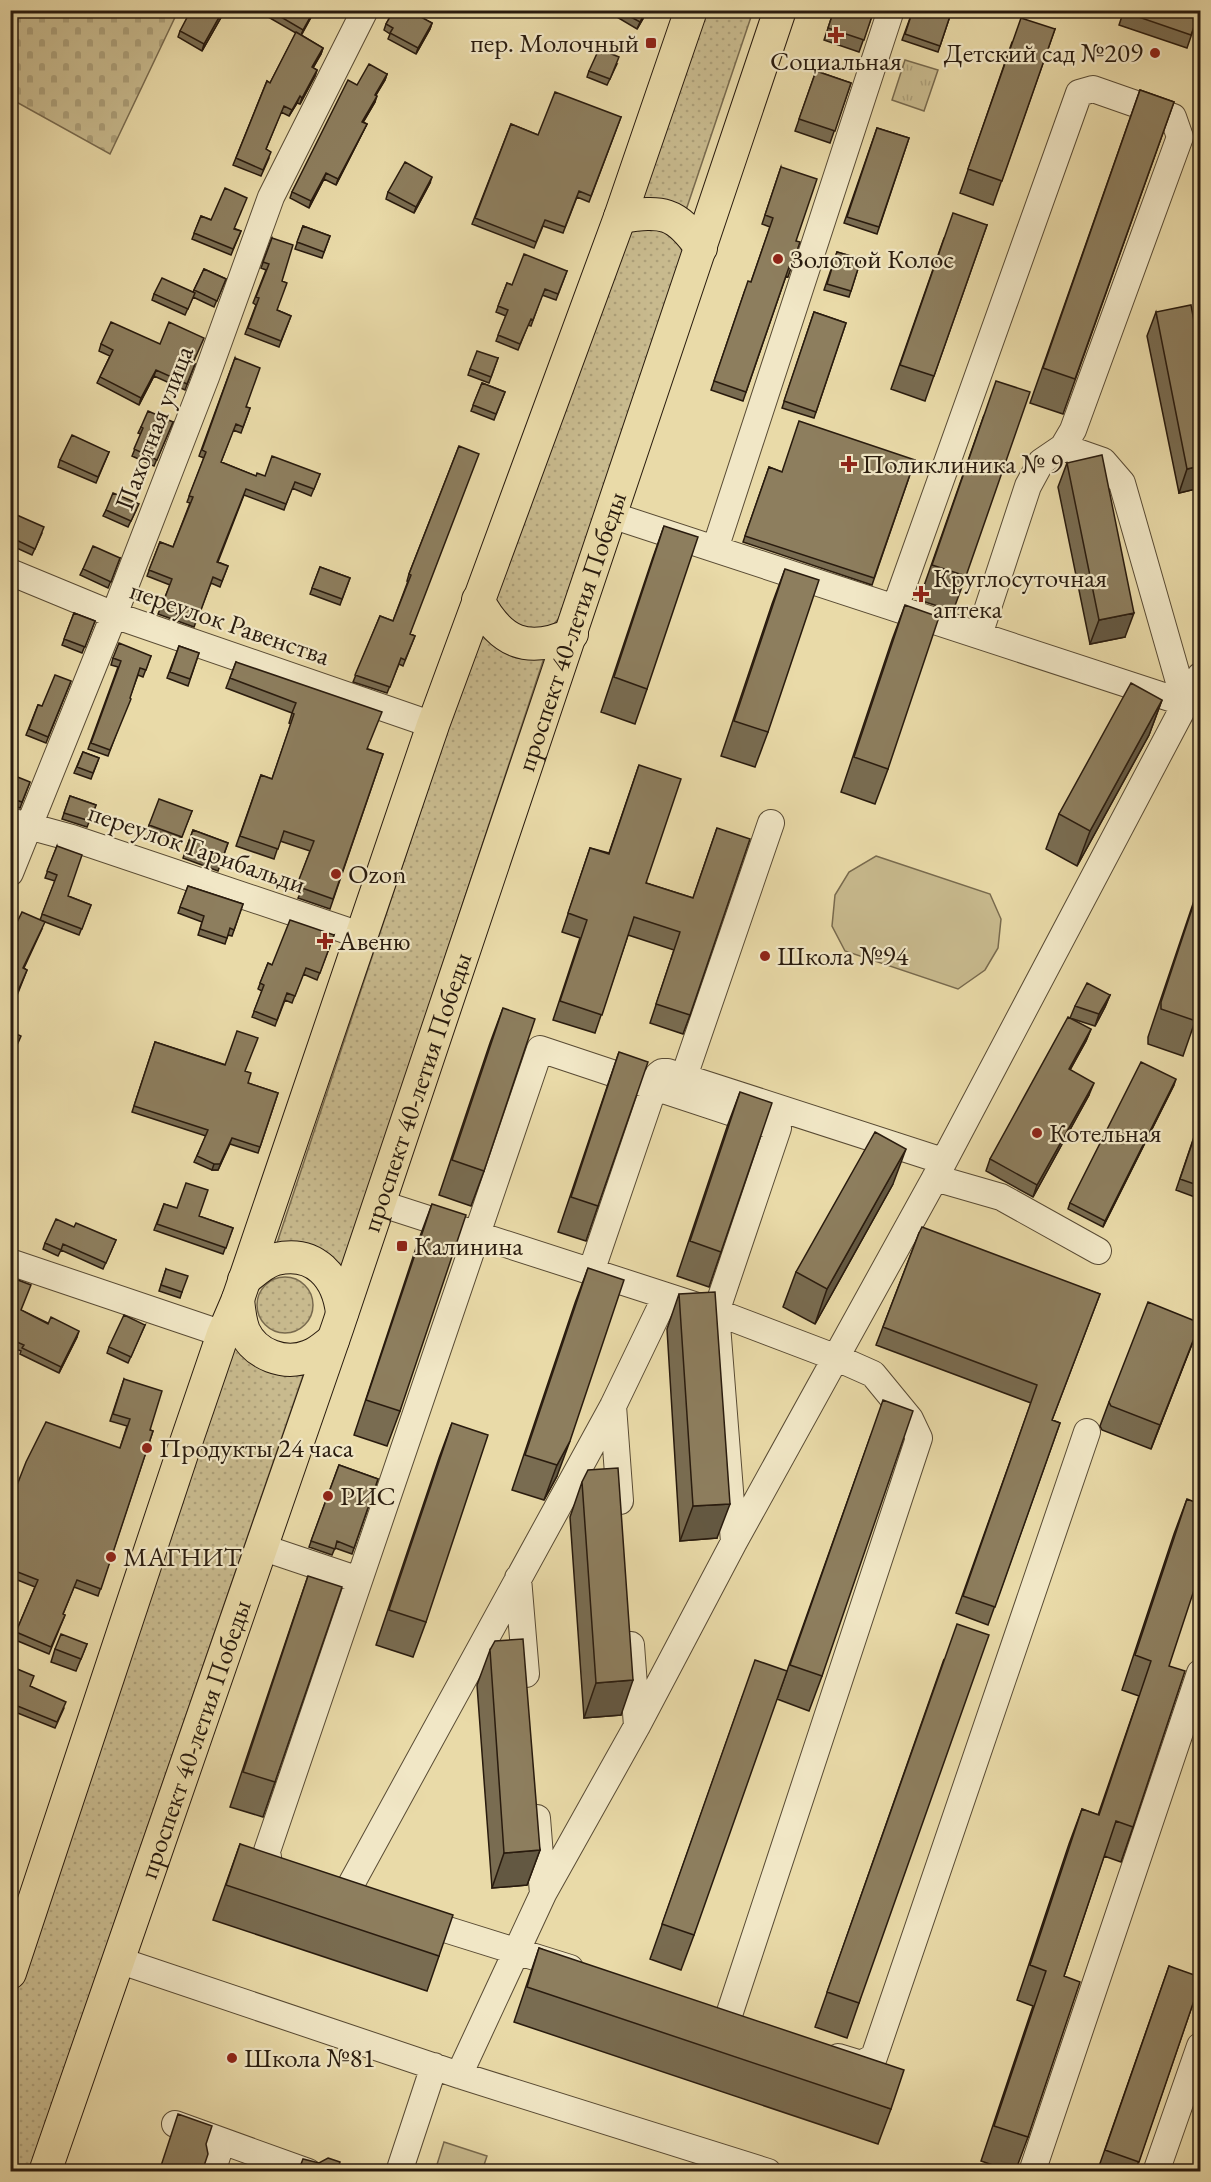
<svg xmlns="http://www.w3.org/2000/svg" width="1211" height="2182" viewBox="0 0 1211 2182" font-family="'EB Garamond',serif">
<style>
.grass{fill:url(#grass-dots);stroke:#786a4e;stroke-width:1.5}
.cemetery{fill:url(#cemetery-stones);stroke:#786a4e;stroke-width:1.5}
.park{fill:url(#park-tufts);stroke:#786a4e;stroke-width:1.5}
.pitch{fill:#c8ba8e;stroke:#786a4e;stroke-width:1.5}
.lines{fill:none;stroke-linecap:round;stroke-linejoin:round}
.minor-casing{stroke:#594b34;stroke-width:28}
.major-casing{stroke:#291b0e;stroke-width:34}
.minor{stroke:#f1e7c6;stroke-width:26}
.major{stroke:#e9daa8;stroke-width:32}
.wall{fill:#796c51;stroke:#291b0e;stroke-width:1.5}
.shaded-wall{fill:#635842;stroke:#291b0e;stroke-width:1.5}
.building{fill:#8d7e5e;stroke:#291b0e;stroke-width:1.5}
.poi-dot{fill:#8f2418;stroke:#f1e7c6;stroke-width:2}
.labels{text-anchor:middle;stroke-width:4.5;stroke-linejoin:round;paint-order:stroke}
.poi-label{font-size:27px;fill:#291b0e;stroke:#f1e7c6;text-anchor:start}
.street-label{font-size:27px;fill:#291b0e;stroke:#f1e7c6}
</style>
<defs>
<pattern id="grass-dots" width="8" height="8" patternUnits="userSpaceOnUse" patternTransform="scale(1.5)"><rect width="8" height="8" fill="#c8ba8e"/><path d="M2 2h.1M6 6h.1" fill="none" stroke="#ac9f79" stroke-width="1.8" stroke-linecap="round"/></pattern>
<pattern id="cemetery-stones" width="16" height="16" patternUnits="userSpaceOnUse" patternTransform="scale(1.5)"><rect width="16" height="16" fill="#c8ba8e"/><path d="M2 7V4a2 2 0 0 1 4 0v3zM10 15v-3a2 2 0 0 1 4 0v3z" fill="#ac9f79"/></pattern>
<pattern id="park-tufts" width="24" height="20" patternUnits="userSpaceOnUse" patternTransform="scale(1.5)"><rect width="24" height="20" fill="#c8ba8e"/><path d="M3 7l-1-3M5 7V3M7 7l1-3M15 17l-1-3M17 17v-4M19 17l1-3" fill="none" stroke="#ac9f79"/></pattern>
</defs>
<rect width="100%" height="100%" fill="#e9daa8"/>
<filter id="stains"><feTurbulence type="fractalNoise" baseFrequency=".00333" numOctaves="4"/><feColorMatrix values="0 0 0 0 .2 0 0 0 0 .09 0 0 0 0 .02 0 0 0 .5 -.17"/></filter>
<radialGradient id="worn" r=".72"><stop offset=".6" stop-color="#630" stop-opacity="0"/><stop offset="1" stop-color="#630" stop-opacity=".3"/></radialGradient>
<path class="grass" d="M697 11H753L682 222 629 206Z
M662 225 685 247 559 618 548 631 534 636 490 604 630 232 640 226Z
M483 623 545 655 340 1275 274 1252Z
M257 1305a28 28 0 1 1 56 0a28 28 0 1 1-56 0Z
M235 1337 307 1364 29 2171 11 2172V2006Z"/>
<path class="cemetery" d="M10 11H178L110 154 11 99Z"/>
<path class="park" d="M905 60 938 70 924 111 892 100Z"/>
<path class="pitch" d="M876 856 990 894 1001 919 998 948 985 970 958 989 845 951 832 926 835 895 849 872Z
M444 2142 487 2156 482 2171H435Z"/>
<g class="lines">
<defs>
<path id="minor" d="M1063 447 1103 461 1122 483 1185 703
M611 515 1185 703
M715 549 891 10
M10 572 114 615 433 725
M895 608 1079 93 1093 89 1173 117 1180 137 1073 430 1063 447 1041 462 1028 486 979 635
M10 821 72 838 363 936
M10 873 114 615 206 377 271 197 365 10
M678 1094 771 823
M935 1178 1001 1197 1098 1251
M379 1203 716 1312 837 1358 873 1374 910 1419 919 1438 727 2021
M10 1262 223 1334
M591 1272 654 1087 778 1128 716 1312 734 1542
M613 1406 620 1501
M261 1547 359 1580
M518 1578 526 1674
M631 1645 637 1726
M537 1818 543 1894
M283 1880 270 1871 267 1851 540 1049 654 1087 658 1075 662 1072H668L943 1161
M343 1899 613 1406 666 1296
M416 1920 570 1968
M118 1960 459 2075 768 2172
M838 2057 861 2064 874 2057 1087 1432
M459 2075 543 1894 637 1726 734 1542 935 1178 1200 676
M175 2124 308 2172
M212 2172 222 2141
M399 2172 434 2066
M1032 2172 1200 1673
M1156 2172 1200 2046"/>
<g id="major">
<path d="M620 217C663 211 675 211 701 248"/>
<path d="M478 600C500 642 527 655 572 634"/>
<path d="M244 1280C254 1272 264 1262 276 1259 315 1250 338 1277 342 1313"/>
<path d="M238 1299C239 1310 240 1321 244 1331 255 1355 285 1366 309 1356 318 1353 325 1346 333 1340"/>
<path d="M10 1973 182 1454 223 1334 238 1299 433 725 620 217 691 10"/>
<path id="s1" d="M45 2172 338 1326 780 10"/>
</g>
</defs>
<use href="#minor" class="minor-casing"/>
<use href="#major" class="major-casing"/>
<use href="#minor" class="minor"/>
<use href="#major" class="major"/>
</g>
<path class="wall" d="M256 10H315L301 35 323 48 321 54 313 68 317 70 315 76 300 104 297 103 289 116 281 112 266 149 269 158 261 176 233 165 267 81 270 83 296 33Z
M394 10H424L420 17 432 23 430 29 416 54 388 39 390 34 384 30 386 24Z
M605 10H648L637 29Z
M834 10H874L859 52 824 40Z
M913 10H952L938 52 902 40Z
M1124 10 1199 13 1187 48 1119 25Z
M223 14 202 51 178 37 180 31Z
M1055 29 993 205 960 193 1012 42Z
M617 64 607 85 587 77 589 71Z
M816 71 851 83 830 143 795 131Z
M387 74 385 80 376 95 375 102 363 122 367 124 364 130 336 185 324 179 309 208 290 198 292 192 357 85Z
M1140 90 1174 102 1063 414 1030 403Z
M621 117 589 202 577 197 563 233 543 226 534 248 472 224 511 124 538 135Z
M877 128 909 138 877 234 844 223Z
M781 167 796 241 791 268 788 277 786 276 743 401 711 390 745 290 751 282 770 227 762 224Z
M430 183 414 213 386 199 388 192Z
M201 216 241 231 231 255 192 239Z
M987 225 925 401 891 389 944 238Z
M303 226 330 236 322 258 295 249Z
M272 238 282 281 277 310 291 316 279 347 245 334 256 305 253 303 266 270 261 268Z
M837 252 861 259 849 297 824 290Z
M204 269 226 279 214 307 193 297 185 315 152 300 154 294 193 292Z
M567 271 556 300 542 295 531 326 528 325 518 350 496 341 506 316 496 312 507 283 512 285Z
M814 312 846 323 814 418 782 408Z
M1156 312 1200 488 1179 493 1147 336Z
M101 344 194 363 195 364 185 390 154 376 139 405 97 383 110 356 99 351Z
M235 358 246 407 250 408 241 433 233 430 221 462 256 476 320 474 311 496 292 488 284 510 244 495 218 562 228 566 220 587 211 583 194 627 158 614 170 585 147 576 160 542 173 547 190 503 187 502 204 458 199 456Z
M498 358 489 383 468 375 470 369Z
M482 383 505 392 494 420 471 411Z
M984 415 966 576 953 611 919 600Z
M173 422 154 466 132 456 141 434 138 433 141 427Z
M459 446 410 634 415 636 403 666 399 664 387 693 353 682 380 616 393 621 408 581H407L409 574Z
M109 452 96 483 58 467 60 460Z
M915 460 872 585 743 542 769 467 782 472Z
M1067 463 1125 637 1090 644 1058 487Z
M106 510H136L128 527 103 516Z
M10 512 42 533 32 555 10 545Z
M664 526 647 689 635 724 601 712 652 560Z
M120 558 108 588 80 575 83 569Z
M320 567 350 578 340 605 310 594Z
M785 569 768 732 755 767 721 756 772 604Z
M905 605 888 769 875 804 841 792 892 640Z
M74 613 95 621 82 653 62 645Z
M179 646 199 653 188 686 167 678Z
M151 656 143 677 138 675 108 756 88 749 118 667 111 665 113 658Z
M236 662 368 749 383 754 330 909 298 898 300 894 295 892 310 851 280 841 274 859 236 846 261 775 272 779 291 724 289 723 292 713 226 688Z
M71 681 46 743 26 735 38 705 42 706Z
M1162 700 1149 735 1077 866 1046 849 1059 814Z
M83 752 99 758 91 779 74 773Z
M639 765 646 883 693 898 717 828 690 1015 683 1034 650 1023 674 950 628 935 595 1033 553 1020 580 938 562 932 590 848 609 853Z
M30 782 20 808 13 806 10 807Z
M70 796 96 805 87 827 62 819Z
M192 811 179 843 147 831 149 825Z
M193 830 228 843 218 871 183 858Z
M57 846 68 896 91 905 79 935 40 920 55 881 45 878Z
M1200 883V1007L1183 1056 1148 1044V1037Z
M188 886 243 904 232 936 228 935 225 944 198 935 202 922 178 913Z
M42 929 24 968 27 970 16 998 12 996 10 937Z
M334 935 317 980 303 974 292 1003 285 1000 275 1026 252 1017 262 991 258 989 268 963 272 965Z
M1110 995 1105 1007 1095 1026 1070 1018 1075 1006Z
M503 1008 484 1171 471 1206 439 1195 490 1043Z
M1091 1029 1086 1041 1070 1070 1089 1095 1033 1197 986 1171 990 1159Z
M155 1042 245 1071 248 1083 278 1093 258 1153 230 1144 218 1170H212L194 1162 206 1136 132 1112Z
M619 1052 598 1206 586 1241 558 1232 607 1087Z
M1200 1079V1093L1196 1091Z
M1174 1085 1103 1227 1068 1209 1070 1203Z
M740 1092 721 1252 709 1287 677 1276 727 1127Z
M1200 1119V1199L1176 1190Z
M893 1184 815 1324 783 1307 796 1272Z
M164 1204 233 1228 223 1254 154 1230Z
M432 1204 400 1411 387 1446 354 1435 419 1239Z
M74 1227 116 1240 103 1269 61 1250 58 1256 43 1249 45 1243Z
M919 1233 1100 1294 1052 1420 1060 1423 988 1625 956 1613 1031 1403 876 1345Z
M588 1268 557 1476 544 1500 512 1490 575 1303Z
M166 1269 182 1292 180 1298 159 1291Z
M10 1277 21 1310 77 1337 59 1373 20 1354 21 1351 10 1347Z
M679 1294 717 1538 680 1541 667 1329Z
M1200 1323 1151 1449 1102 1430 1100 1426 1109 1402Z
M145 1325 128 1363 107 1353 109 1347Z
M124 1379 150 1430 153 1431 98 1596 74 1587 63 1614 65 1615 49 1654 13 1639 35 1587 10 1577V1503L120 1448 127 1426 110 1421Z
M452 1423 426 1622 413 1657 376 1645 439 1458Z
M871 1435 822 1676 809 1711 777 1699Z
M339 1465 378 1479 352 1554 335 1548 332 1555 309 1547Z
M582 1482 621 1715 584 1718 570 1517Z
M1187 1499 1169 1666 1133 1827 1121 1862 1104 1856 1064 1976 1028 2137 1015 2172H1013L981 2161 1033 2006 1017 2000 1069 1844 1082 1809 1098 1815 1139 1696 1122 1690 1174 1534Z
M308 1576 275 1782 263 1817 230 1807 296 1611Z
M87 1644 76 1671 51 1662 55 1649Z
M490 1650 540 1850 527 1885 492 1888 477 1685Z
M944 1659 859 2003 847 2038 815 2027Z
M10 1666 30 1686 64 1708 55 1728 10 1710Z
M743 1695 694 1935 681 1970 650 1959Z
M240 1844 439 1956 427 1991 213 1920Z
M539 1948 891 2109 878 2144 514 2022Z
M1169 1966 1200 1983 1135 2172H1097Z"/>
<path class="shaded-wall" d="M223 10V14L202 51 204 44Z
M314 10H315L301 36 303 30Z
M646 10H648L637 29 640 22Z
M432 23 430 29 416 54 418 48Z
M323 48 321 54 310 73 312 67Z
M317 70 315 76 300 104 302 98Z
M387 74 385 80 372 101 375 95Z
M300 96 297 103 289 116 292 110Z
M377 96 375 102 360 128 362 122Z
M367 124 364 130 336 185 338 179Z
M326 173 324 179 309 208 311 201Z
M432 177 430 183 414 213 416 207Z
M156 370 154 376 139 405 141 398Z
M1200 466V488L1179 493 1187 469Z
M1134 613 1125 637 1090 644 1099 620Z
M1162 700 1149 735 1077 866 1090 831Z
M16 800 13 806 10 807V801Z
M1110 995 1105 1007 1095 1026 1099 1014Z
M1091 1029 1086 1041 1064 1081 1069 1069Z
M1176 1079 1174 1085 1103 1227 1105 1221Z
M1094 1083 1089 1095 1033 1197 1037 1185Z
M232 1138 218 1170H212L214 1164Z
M906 1149 893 1184 815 1324 827 1289Z
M1200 1323 1191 1347 1151 1449 1160 1425Z
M79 1331 77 1337 59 1373 61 1367Z
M570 1441 557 1476 544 1500 557 1465Z
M730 1504 717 1538 680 1541 693 1506Z
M633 1680 621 1715 584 1718 596 1683Z
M540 1850 527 1885 492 1888 504 1853Z"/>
<path class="building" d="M191 10H223L204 44 180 31Z
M269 10H314L303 30Z
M394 10H423L419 16 432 23 418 48 390 33 393 28 386 24Z
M618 10H646L640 22Z
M834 10H874L864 40 828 28Z
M913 10H952L940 46 905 34Z
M1124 10H1192L1199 13 1191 35 1124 12Z
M1021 18 1055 29 1002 181 968 169Z
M296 32 323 48 312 67 317 70 302 98 300 96 292 110 284 106 266 149 271 152 263 170 236 158 267 81 270 83Z
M599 49 619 57 610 79 589 71Z
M369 64 387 74 375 95 377 96 362 122 367 124 338 179 326 173 311 201 292 192 348 80 357 85Z
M816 71 851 83 835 131 799 119Z
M1140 90 1174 102 1075 379 1043 368Z
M555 92 621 117 591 196 579 191 565 227 545 220 536 242 475 218 511 124 538 135Z
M877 128 909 138 879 227 847 217Z
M405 162 432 177 416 207 388 192Z
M781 167 817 179 796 241 800 242 791 268 789 267 746 392 714 381 748 281 751 282 773 218 765 215Z
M225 188 247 198 234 229 241 231 233 249 194 233 201 216 211 220Z
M953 213 987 225 934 376 900 365Z
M303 226 330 236 324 252 297 242Z
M272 238 293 245 282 281 287 283 277 310 291 316 281 341 248 328 259 298 256 297 269 264 263 262Z
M837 252 861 259 851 291 827 284Z
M524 254 567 271 558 294 545 289 533 320 531 319 520 344 498 335 508 310 498 306 507 283 512 285Z
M204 269 226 279 217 301 194 290Z
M162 278 195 293 188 309 154 294Z
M1191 305 1200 353V466L1187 469 1156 312Z
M814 312 846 323 816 412 784 401Z
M111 322 160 344 169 322 204 338 193 363 195 364 187 384 156 370 141 398 100 377 113 350 101 344Z
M477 351 498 358 491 377 470 369Z
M235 358 260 368 246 407 250 408 243 427 236 424 221 462 256 476 257 473 265 476 272 456 320 474 314 489 295 482 286 504 246 489 217 562 228 566 222 581 213 577 197 621 161 608 172 579 149 570 160 542 173 547 193 497 189 496 206 452 202 450Z
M996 381 1030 392 966 576 932 565Z
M482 383 505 392 496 414 473 405Z
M148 411 173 422 157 460 134 449 143 428 141 427Z
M799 421 915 460 874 578 745 536 769 467 782 472Z
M72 435 109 452 98 477 60 460Z
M459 446 479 454 410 634 415 636 405 660 401 658 390 687 355 675 380 616 393 621 411 575 409 574Z
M1102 455 1134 613 1099 620 1067 463Z
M113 493 139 504 131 521 106 510Z
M10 512 44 527 35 549 10 537Z
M664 526 698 537 647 689 614 677Z
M93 546 120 558 111 582 83 569Z
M320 567 350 578 342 599 312 588Z
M785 569 819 580 768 732 734 721Z
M905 605 939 617 888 769 854 757Z
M74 613 95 621 85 647 64 639Z
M119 643 151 656 146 670 140 668 130 698 131 699 110 750 91 743 121 661 113 658Z
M179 646 199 653 190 679 170 672Z
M236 662 382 712 367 749 383 754 333 899 302 888 304 884 298 882 314 841 284 831 278 849 240 836 261 775 272 779 294 714 292 713 296 703 230 678Z
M55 675 71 681 48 737 29 729 38 705 42 706Z
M1131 683 1162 700 1090 831 1059 814Z
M83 752 99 758 93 773 77 767Z
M639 765 681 779 646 883 693 898 717 828 750 839 690 1015 656 1004 680 932 634 917 602 1015 560 1001 587 920 568 913 590 848 609 854Z
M10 774 30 782 22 802 16 800 10 801Z
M70 796 96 805 90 821 64 813Z
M159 799 192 811 182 837 149 825Z
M193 830 228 843 220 865 185 852Z
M57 846 82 855 68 896 91 905 82 929 42 914 57 875 47 871Z
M1200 885V1007L1196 1021 1161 1009V1002Z
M188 886 243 904 234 930 230 928 227 938 200 929 204 916 180 907Z
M22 912 45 922 23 968 27 970 18 991 14 990 10 998V937Z
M290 920 334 935 320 973 306 968 295 996 287 993 277 1020 254 1011 264 985 260 983 268 963 272 965Z
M1087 983 1110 995 1099 1014 1075 1006Z
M503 1008 535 1019 484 1171 452 1160Z
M1068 1017 1091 1029 1069 1069 1094 1083 1037 1185 990 1159Z
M10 1031 21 1036 13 1054 10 1053Z
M237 1031 258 1038 245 1071 251 1073 248 1083 278 1093 260 1147 232 1138 220 1164H214L197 1156 208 1130 134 1106 155 1042 225 1065Z
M619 1052 648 1062 598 1206 571 1197Z
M1141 1062 1176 1079 1105 1221 1070 1203Z
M740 1092 772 1103 721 1252 690 1241Z
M1200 1120V1186L1180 1179Z
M875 1132 906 1149 827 1289 796 1272Z
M186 1183 208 1190 199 1216 233 1228 226 1248 157 1224 164 1204 177 1208Z
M432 1204 466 1215 400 1411 366 1400Z
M56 1219 74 1227 76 1223 116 1240 106 1263 63 1244 61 1250 45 1243Z
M922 1227 1100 1294 1052 1420 1060 1423 995 1607 963 1596 1037 1385 883 1327 919 1233Z
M588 1268 624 1280 570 1441 557 1465 525 1455Z
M166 1269 188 1276 182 1292 161 1285Z
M10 1277 31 1285 21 1310 48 1324 51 1317 79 1331 61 1367 22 1348 24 1345 10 1339Z
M715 1292 730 1504 693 1506 679 1294Z
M1148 1302 1200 1323 1160 1425 1111 1406 1109 1402Z
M124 1315 145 1325 131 1357 109 1347Z
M124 1379 162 1391 150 1430 153 1431 101 1589 77 1580 63 1614 65 1615 51 1647 16 1632 38 1580 10 1569V1503L26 1462 46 1422 120 1448 130 1419 113 1414Z
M883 1400 913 1411 822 1676 790 1665Z
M452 1423 488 1435 426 1622 389 1610Z
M339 1465 378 1479 354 1548 337 1541 335 1549 311 1541Z
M618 1468 633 1680 596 1683 582 1482 588 1470Z
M1187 1499 1200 1504V1572L1169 1666 1185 1671 1133 1827 1116 1821 1064 1976 1080 1982 1028 2137 994 2126 1046 1971 1030 1965 1082 1809 1099 1815 1151 1661 1135 1655Z
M308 1576 342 1587 275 1782 243 1772Z
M957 1624 989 1635 859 2003 827 1992Z
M61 1634 87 1644 81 1659 55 1649Z
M523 1639 540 1850 504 1853 490 1650 495 1641Z
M10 1647 16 1649 10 1662Z
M755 1660 787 1671 694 1935 662 1924Z
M10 1666 34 1676 30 1686 66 1702 57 1722 10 1703Z
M240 1844 453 1915 439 1956 226 1885Z
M539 1948 904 2070 891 2109 527 1987Z
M1169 1966 1200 1977V1983L1139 2162 1105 2150Z
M178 2114 212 2126 206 2144 208 2154 202 2172H159Z
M328 2158 340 2162 337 2172H298L303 2159 319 2163Z"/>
<g class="poi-dot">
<path d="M833 26h6v6h6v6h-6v6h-6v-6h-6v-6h6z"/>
<rect x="645" y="37" width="12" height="12" rx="3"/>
<circle cx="1155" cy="53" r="6"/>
<circle cx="778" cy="259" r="6"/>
<path d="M846 455h6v6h6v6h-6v6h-6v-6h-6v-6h6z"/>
<path d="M918 585h6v6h6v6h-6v6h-6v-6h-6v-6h6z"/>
<circle cx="336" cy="874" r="6"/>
<path d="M322 932h6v6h6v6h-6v6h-6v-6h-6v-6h6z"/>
<circle cx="765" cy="956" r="6"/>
<circle cx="1037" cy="1133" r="6"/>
<rect x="396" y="1240" width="12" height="12" rx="3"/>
<circle cx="147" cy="1448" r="6"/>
<circle cx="328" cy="1496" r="6"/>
<circle cx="111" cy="1557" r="6"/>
<circle cx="232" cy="2058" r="6"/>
</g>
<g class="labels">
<g class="poi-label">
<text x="639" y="52" text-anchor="end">пер. Молочный</text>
<text x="1143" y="62" text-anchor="end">Детский сад №209</text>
<text x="836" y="70" text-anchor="middle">Социальная</text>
<text x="790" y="268">Золотой Колос</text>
<text x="862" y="473">Поликлиника № 9</text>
<text x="933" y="587">Круглосуточная<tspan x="933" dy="31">аптека</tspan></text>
<text x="348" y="883">Ozon</text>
<text x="338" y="950">Авеню</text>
<text x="777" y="965">Школа №94</text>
<text x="1049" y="1142">Котельная</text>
<text x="414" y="1255">Калинина</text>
<text x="159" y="1457">Продукты 24 часа</text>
<text x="340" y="1505">РИС</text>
<text x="123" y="1566">МАГНИТ</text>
<text x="244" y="2067">Школа №81</text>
</g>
<g class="street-label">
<text transform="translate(154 428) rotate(-69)" y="9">Пахотная улица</text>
<text transform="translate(230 623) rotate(19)" y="9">переулок Равенства</text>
<text dy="9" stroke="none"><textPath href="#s1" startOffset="1628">проспект 40-летия Победы</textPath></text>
<text transform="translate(197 848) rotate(19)" y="9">переулок Гарибальди</text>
<text dy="9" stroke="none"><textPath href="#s1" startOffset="1142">проспект 40-летия Победы</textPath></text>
<text dy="9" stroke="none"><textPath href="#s1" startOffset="458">проспект 40-летия Победы</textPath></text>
</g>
</g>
<rect width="1211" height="2182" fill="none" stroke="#e9daa8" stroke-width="36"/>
<rect x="12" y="12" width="1187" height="2158" fill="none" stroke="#291b0e" stroke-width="3"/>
<rect x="18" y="18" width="1175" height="2146" fill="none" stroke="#291b0e" stroke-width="1.5"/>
<rect width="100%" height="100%" filter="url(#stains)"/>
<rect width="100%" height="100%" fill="url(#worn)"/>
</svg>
